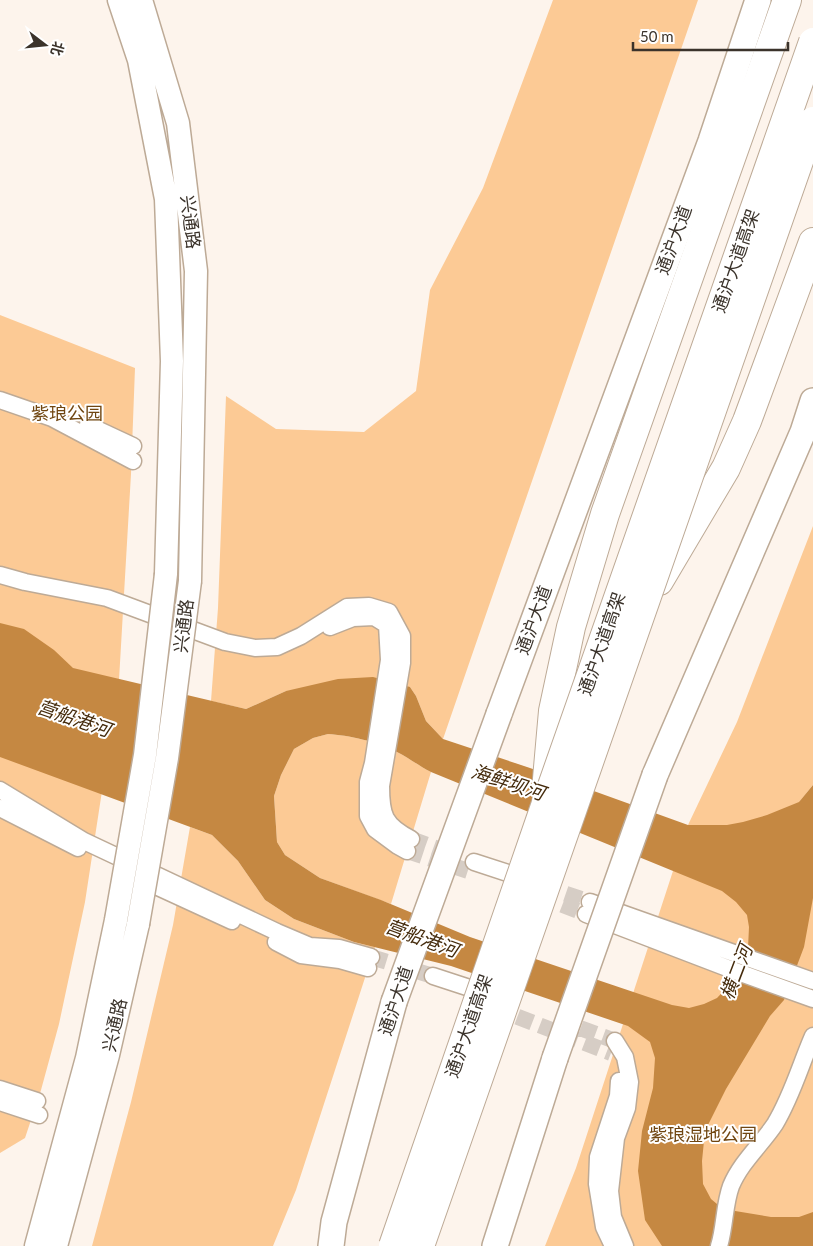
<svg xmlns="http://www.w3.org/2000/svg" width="813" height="1246" viewBox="0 0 813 1246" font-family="Lato,'Noto Sans SC',sans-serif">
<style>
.green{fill:#fcca95}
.water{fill:#c58842;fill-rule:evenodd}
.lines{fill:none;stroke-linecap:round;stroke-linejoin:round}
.street-tunnel{stroke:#d6cdc5;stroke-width:16;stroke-dasharray:16 8;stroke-linecap:butt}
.street-casing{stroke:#bdaa96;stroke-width:19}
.secondary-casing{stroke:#bdaa96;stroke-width:25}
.primary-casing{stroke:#bdaa96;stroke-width:28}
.highway-casing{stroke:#bdaa96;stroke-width:30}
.street{stroke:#fff;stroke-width:16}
.secondary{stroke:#fff;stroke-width:22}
.primary{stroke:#fff;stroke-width:25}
.highway{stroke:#fff;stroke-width:28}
.secondary-bridge-casing{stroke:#bdaa96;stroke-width:25;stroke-linecap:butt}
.primary-bridge-casing{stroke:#bdaa96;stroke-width:28;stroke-linecap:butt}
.highway-bridge-casing{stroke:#bdaa96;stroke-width:30;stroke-linecap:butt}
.secondary-bridge{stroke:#fff;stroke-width:22}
.primary-bridge{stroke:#fff;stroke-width:25}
.highway-bridge{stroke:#fff;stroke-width:28}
.labels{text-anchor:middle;stroke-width:4;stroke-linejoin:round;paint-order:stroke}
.street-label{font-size:18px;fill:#3b332b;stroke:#fff}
.park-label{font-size:18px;fill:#704611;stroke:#fff}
.water-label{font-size:19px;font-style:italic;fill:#452b0c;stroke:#fff}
</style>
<rect width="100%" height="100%" fill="#fdf4ec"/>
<path class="green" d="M553 0H698L443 739 426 721 416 696 410 687 286 691 246 709 211 701 218 608 226 396 276 429 364 432 416 391 430 290 483 188Z
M0 315 135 368 131 474 119 680 85 902 59 1024 41 1090 25 1138 0 1153Z
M813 526V785L800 801 813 796V1246H545L576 1168 688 825 737 722Z
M328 734C347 735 380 742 397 752 409 758 419 766 431 772L391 904 320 878 285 855 277 842 274 796 281 775 294 749 313 738Z
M190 827 212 835 238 861 265 900 294 919 354 942 375 947 296 1190 273 1246H92L131 1102 173 925Z"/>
<path class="water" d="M0 623 24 629 54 650 73 668 246 709 286 691 338 679 373 677 410 687 416 696 426 721 443 739 530 768 688 825H727L743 822 767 815 799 802 813 785V898L804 947 784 1000 770 1016 726 1089 705 1131 702 1161 703 1184 711 1199 723 1209 771 1217H799L813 1212V1246H662L645 1220 638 1171 642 1131 653 1088 655 1058 650 1042 628 1026 451 966 354 942 294 919 265 900 238 861 212 835 0 757ZM328 734C347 735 380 742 397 752 409 758 419 766 431 772L722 891 736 902 747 915 749 927 748 948 737 977 717 998 704 1004 689 1008 672 1005 470 937 381 900 320 878 285 855 277 842 274 796 281 775 294 749 313 738Z"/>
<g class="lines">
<path class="street-tunnel" d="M411 839 458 856
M407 851 471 872
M543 886 590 902
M540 896 586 914
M371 957 433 976
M495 1008 611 1053
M558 1020 615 1041"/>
<defs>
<path id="street" d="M0 400 52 418 133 461
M88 425 133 446
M0 575 25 582 107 598 225 642 255 648 277 647 301 636 347 607 369 606 389 612 402 636V663L381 786C381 815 384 825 411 839
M330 627 353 618 374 617 387 625 389 660 373 763 368 782V816L375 829 398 846 407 851
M0 790 84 841 277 932 310 946 339 948 371 957
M0 808 78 848
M474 862 529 880
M145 881 232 921
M590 902 813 981
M586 914 735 971 813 999
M276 942 301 955 340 960 368 968
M433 976 488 994
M615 1041 625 1057 630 1082 627 1108 616 1138 610 1191 613 1217 625 1246
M0 1089 37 1101
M0 1102 39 1115
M613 1246 604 1227 597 1184 598 1157 618 1096 619 1081
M719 1246C725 1227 724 1205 731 1186 741 1162 761 1145 775 1124 792 1096 800 1066 813 1036"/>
<path id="secondary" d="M119 0 139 60 166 199 172 361 166 574
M141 0 178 123 196 271 190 581
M36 1246 87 1058 116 920
M56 1246 108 1055 138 924"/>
<path id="primary" d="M499 714 711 141 758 0
M655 775 803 432 813 401
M331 1246 334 1222 394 1002
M495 1246 555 1058"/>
<path id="highway" d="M659 581 726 468 747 421 813 242
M546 790 553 711 571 627 605 514 787 0"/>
</defs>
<use href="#street" class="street-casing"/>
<use href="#secondary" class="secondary-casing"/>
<use href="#primary" class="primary-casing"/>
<use href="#highway" class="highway-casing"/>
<use href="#street" class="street"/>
<use href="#secondary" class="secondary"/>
<use href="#primary" class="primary"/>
<use href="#highway" class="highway"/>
<defs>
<path id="secondary-bridge" d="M116 920 145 755 166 574
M138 924 167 758 190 581"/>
<path id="primary-bridge" d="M394 1002 499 714
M555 1058 655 775"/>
<path id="highway-bridge" d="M393 1246 545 806 813 42
M420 1246 813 121"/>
</defs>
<use href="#secondary-bridge" class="secondary-bridge-casing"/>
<use href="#primary-bridge" class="primary-bridge-casing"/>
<use href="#highway-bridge" class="highway-bridge-casing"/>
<use href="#secondary-bridge" class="secondary-bridge"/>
<use href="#primary-bridge" class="primary-bridge"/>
<use href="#highway-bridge" class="highway-bridge"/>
</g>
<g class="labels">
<g class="street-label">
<text transform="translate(190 222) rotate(83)" y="6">兴通路</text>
<text transform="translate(674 240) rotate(-70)" y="6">通沪大道</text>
<text transform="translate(736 261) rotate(-71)" y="6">通沪大道高架</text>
<text transform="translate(534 620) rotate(-70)" y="6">通沪大道</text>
<text transform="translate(184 626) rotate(-83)" y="6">兴通路</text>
<text transform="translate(602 644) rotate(-71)" y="6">通沪大道高架</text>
<text transform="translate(396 1001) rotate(-72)" y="6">通沪大道</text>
<text transform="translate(115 1025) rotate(-77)" y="6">兴通路</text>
<text transform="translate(469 1026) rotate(-71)" y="6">通沪大道高架</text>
</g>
<g class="park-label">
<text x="67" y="420">紫琅公园</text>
<text x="703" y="1141">紫琅湿地公园</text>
</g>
<g class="water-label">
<text transform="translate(74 718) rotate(19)" y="7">营船港河</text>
<text transform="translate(508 782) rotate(18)" y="7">海鲜坝河</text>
<text transform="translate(422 938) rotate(20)" y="7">营船港河</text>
<text transform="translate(736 972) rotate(-69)" y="7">横二河</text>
</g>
</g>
<g transform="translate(45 45) rotate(106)" stroke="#ffffff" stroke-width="4" paint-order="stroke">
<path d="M0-4L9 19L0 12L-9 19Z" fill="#3b332b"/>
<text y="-8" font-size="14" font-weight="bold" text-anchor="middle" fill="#3b332b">北</text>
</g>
<path d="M633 42v8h155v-8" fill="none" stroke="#3b332b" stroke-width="2.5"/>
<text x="640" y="42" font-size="15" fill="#3b332b" stroke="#ffffff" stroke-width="4" paint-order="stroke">50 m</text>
</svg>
